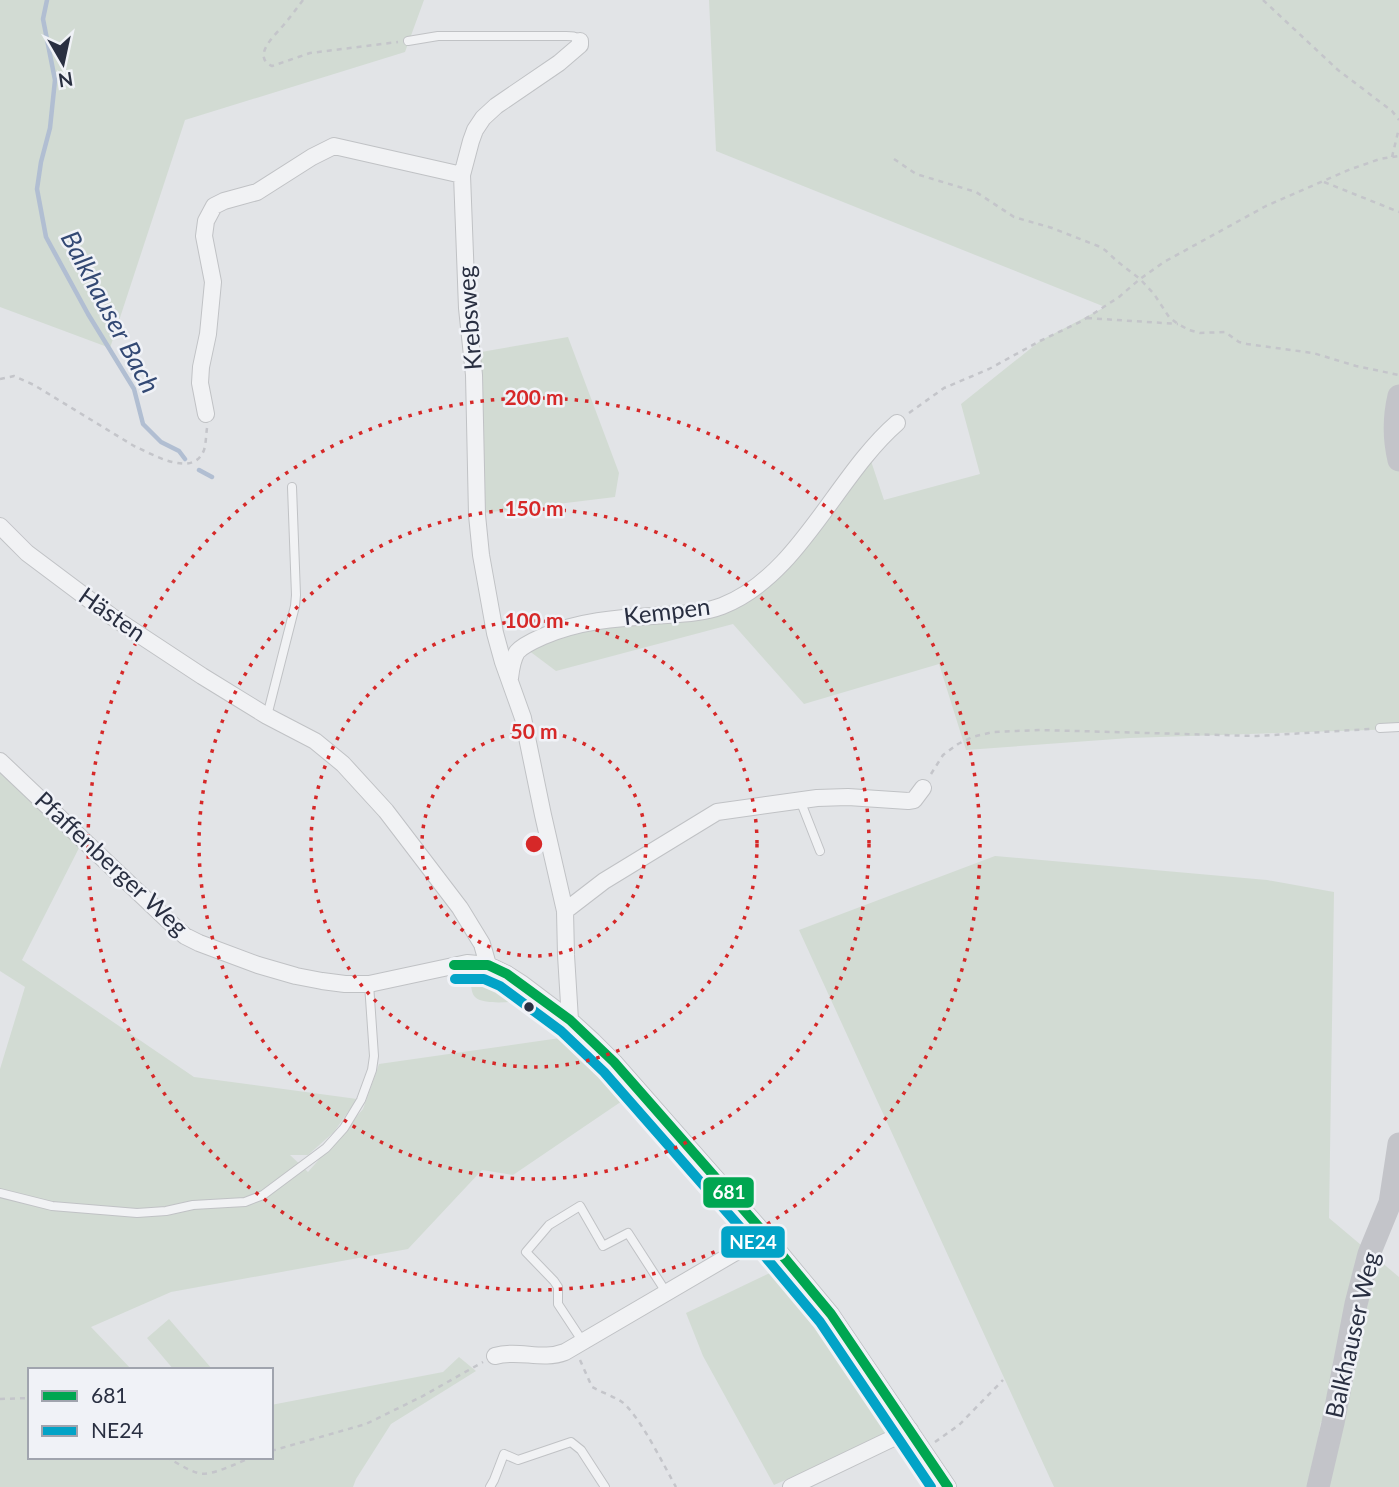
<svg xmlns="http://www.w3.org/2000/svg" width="1399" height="1487" viewBox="0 0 1399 1487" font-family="Lato,sans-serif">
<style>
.green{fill:#d2dbd3}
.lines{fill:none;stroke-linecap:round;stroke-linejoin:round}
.stream{stroke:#b1bed2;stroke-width:4.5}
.lane-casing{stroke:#c0c2c5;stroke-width:10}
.street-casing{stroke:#c0c2c5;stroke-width:18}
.path{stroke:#c4c5ca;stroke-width:2.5;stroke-dasharray:5 5;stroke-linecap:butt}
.lane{stroke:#f1f2f4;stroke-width:8}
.street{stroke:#f1f2f4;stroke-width:16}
.secondary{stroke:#c3c4c9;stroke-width:23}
.bus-1-casing{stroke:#f0f2f7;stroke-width:16}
.bus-2-casing{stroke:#f0f2f7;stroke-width:16}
.bus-1{stroke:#00a651;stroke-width:10}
.bus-2{stroke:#02a3c7;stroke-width:10}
.ring{fill:none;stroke:#d62828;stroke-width:3.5;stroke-dasharray:3.5 7}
.bus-dot{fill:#292f41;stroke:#f0f2f7;stroke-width:2.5}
.labels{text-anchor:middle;stroke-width:5;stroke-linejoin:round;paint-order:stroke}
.street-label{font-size:24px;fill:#292f41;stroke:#f0f2f7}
.water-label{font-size:26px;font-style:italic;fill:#334974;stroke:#f0f2f7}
.centre{fill:#d62828;stroke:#f0f2f7;stroke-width:3.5}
.ring-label{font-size:21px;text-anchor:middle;font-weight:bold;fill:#d62828;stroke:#f0f2f7;stroke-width:5;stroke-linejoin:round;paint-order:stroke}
.line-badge{stroke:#f0f2f7;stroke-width:2.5}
.badge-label{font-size:19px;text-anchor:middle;font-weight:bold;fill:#fff}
</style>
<rect width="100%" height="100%" fill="#e2e4e7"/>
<path class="green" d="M0 0H424L405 52 185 120 110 348 0 307Z
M709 0H1399V729L1130 738 966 750 939 664 804 704 733 624 556 671 528 650 587 626 737 605 784 574 810 535 870 458 884 500 980 474 961 404 1040 341 1105 307 716 151Z
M568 337 619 473 615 497 483 513 481 352Z
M0 773 80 846 22 960 194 1077 357 1099 334 1132 308 1155H290L308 1172 363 1109 379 1064 560 1038 625 1099 513 1175 482 1170 408 1249 171 1292 91 1327 132 1370H30V1457H271V1405L443 1372 459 1357 476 1371 391 1424 356 1479 353 1487H0V1069L25 987 0 971Z
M995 856 1267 880 1334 892 1329 1218 1399 1277V1487H1328L1340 1422H1321L1309 1487H1054L799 930Z
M477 981 493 983 522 999 521 1001C510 1002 483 1005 475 997 472 994 472 990 471 986Z
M774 1271 839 1348 892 1433 774 1485 703 1356 686 1313Z
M169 1319 212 1369 174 1370 147 1338Z"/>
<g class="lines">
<path class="stream" d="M47 0 43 19 55 80 50 128 41 162 37 189 46 237 88 314 134 389 143 424 161 442 179 451 185 459
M199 470 212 477"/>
<defs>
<path id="lane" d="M408 41 438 36H562C569 36 576 35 580 41
M267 716 295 606 296 595 292 487
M1380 728 1399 727
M800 800 820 851
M0 1193 52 1206 137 1213 166 1211 193 1205 245 1202 263 1195 326 1148 344 1128 361 1100 372 1070 374 1056 369 984
M583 1342 558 1304V1287L554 1281 526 1252 549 1225 580 1206 603 1246 628 1233 666 1292
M490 1487 494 1480 504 1454 518 1460 571 1442 581 1450 605 1487"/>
<path id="street" d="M206 414 200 383 201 367 208 334 213 282 204 236 206 221 214 206 224 201 257 192 312 157 334 146 462 175
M0 526 27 553 111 616 202 676 267 716 315 741 343 764 386 811 460 908 482 944 488 965
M510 678C511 669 512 660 517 652 523 645 535 640 544 636 579 621 616 618 653 616 676 614 701 614 722 606 799 576 836 476 897 423
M0 761 177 929 185 936 199 943 258 965 296 976 322 981 345 984H369L467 963 488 965 507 974 521 983 570 1020 593 1041 614 1062 758 1226 831 1314 948 1487
M565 911 604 881 717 812 817 798 848 797 908 801 914 800 923 788
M570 1020 566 955 565 911 543 815 523 718 503 662 495 633 481 555 477 515 474 375 467 308 462 175 471 141 475 130 483 118 496 106 559 63 580 45V41
M495 1356C519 1349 542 1361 565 1352L765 1235
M791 1487 910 1430"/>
</defs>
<use href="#lane" class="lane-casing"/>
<use href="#street" class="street-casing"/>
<path class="path" d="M303 0C296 9 289 19 281 28 273 37 252 57 272 66L310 53 398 42
M1263 0 1338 70 1392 111 1399 120
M1392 157 1399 128
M894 159 916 174 976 192 1014 217 1052 228 1098 246 1105 250 1118 262 1140 279 1154 294 1169 317 1178 324 1189 330 1200 333 1225 332 1239 342 1247 344 1313 353 1356 366 1399 375
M1324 182 1399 212
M1087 318 1178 324
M0 379 14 376 34 385 134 446C152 454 193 479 204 450 206 444 206 435 207 428
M909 413 944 388 989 369 1040 341 1082 321 1119 297 1140 279 1164 262 1266 206 1351 169 1380 159 1399 156
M931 774 943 755 958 744 972 737 993 732 1040 730 1257 736 1370 729
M580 1360 592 1387C601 1392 613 1396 622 1402 640 1416 664 1466 676 1487
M0 1399 30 1398
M935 1442 959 1425 1003 1380
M271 1451 366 1424 421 1397 483 1362
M166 1457C176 1462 187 1470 198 1473 212 1477 238 1462 253 1457"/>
<use href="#lane" class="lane"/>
<use href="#street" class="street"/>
<path class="secondary" d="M1399 396C1394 417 1394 439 1399 460
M1318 1487 1333 1423 1356 1304 1369 1254 1390 1203 1399 1144"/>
<defs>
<path id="bus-1" d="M454 965H488L507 974 570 1020 614 1062 758 1226 831 1314 948 1487"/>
<path id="bus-2" d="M455 979H484L500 986 561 1031 604 1072 747 1235 820 1322 931 1487"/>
</defs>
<use href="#bus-1" class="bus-1-casing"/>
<use href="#bus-2" class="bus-2-casing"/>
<use href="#bus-1" class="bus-1"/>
<use href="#bus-2" class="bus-2"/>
</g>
<g class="ring">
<circle cx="534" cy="844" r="112"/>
<circle cx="534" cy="844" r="223"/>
<circle cx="534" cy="844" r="335"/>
<circle cx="534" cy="844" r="446"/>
</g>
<circle class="bus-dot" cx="529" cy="1007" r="6"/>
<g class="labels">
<g class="street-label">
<text transform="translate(470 318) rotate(-94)" y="8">Krebsweg</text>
<text transform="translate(667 612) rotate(-7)" y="8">Kempen</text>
<text transform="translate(112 615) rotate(35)" y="8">Hästen</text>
<text transform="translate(111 864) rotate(43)" y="8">Pfaffenberger Weg</text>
<text transform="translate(1353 1335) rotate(-77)" y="8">Balkhauser Weg</text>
</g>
<g class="water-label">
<text transform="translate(110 312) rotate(62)" y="9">Balkhauser Bach</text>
</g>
</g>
<circle cx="534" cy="844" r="10" class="centre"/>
<g class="ring-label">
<text x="534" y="405">200 m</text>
<text x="534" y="516">150 m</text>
<text x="534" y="628">100 m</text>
<text x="534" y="739">50 m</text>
</g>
<g class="line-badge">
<rect x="702" y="1176" width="53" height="33" rx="7" fill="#00a651"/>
<rect x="720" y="1225" width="66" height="34" rx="7" fill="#02a3c7"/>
</g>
<g class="badge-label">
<text x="729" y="1199">681</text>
<text x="753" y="1249">NE24</text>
</g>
<rect x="28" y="1368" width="245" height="91" fill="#f0f2f7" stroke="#a0a4ae" stroke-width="2"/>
<rect x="42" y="1391" width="35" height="10" fill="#00a651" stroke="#a0a4ae" stroke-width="2"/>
<text x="91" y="1403" font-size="21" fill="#292f41">681</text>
<rect x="42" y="1426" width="35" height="10" fill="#02a3c7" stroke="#a0a4ae" stroke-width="2"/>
<text x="91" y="1438" font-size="21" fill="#292f41">NE24</text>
<g transform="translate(63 63) rotate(171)" stroke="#f0f2f7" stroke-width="5" paint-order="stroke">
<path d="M0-5L12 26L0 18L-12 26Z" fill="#292f41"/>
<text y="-10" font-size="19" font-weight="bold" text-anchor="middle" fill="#292f41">N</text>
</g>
</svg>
